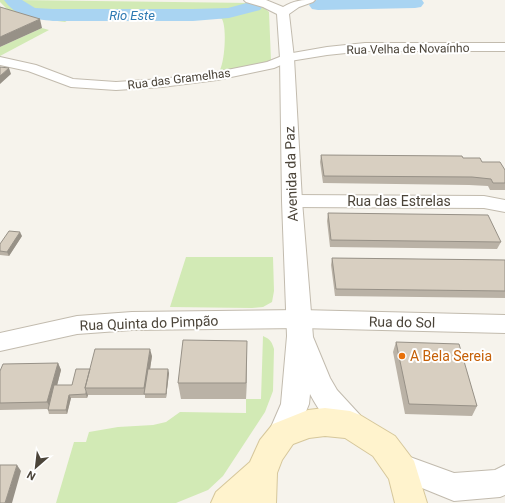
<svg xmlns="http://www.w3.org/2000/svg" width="505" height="503" viewBox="0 0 505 503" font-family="Roboto,sans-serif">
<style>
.green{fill:#d2eab5}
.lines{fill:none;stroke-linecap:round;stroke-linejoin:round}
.river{fill:#a9d4f2;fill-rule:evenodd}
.minor-casing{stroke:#c2bbae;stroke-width:2}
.tertiary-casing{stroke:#c2bbae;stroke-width:2}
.secondary-casing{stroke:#d6c79b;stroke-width:2}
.minor{fill:#fff;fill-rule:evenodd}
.tertiary{fill:#fff;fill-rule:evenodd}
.secondary{fill:#fff3cd;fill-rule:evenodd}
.wall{fill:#bab2a6}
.shaded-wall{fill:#979187}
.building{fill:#d8cfc1;stroke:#979187}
.food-dot{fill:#e8710a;stroke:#fff;stroke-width:1.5}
.labels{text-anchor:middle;stroke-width:4;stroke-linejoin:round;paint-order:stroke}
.far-street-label{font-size:12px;fill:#4b4439;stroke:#fff}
.far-water-label{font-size:13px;font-style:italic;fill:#2e7ab2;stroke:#fff}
.street-label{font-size:14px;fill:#4b4439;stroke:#fff}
.food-label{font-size:14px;fill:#c56008;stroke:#fff;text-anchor:start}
</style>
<rect width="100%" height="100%" fill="#f6f3ec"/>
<path class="green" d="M0 0H10C24 18 52 16 73 17L65 22 42 19 9 11 0 2Z
M16 0 252 3 261 5 269 12 271 61 262 65 219 72C225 63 227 28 222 19L212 16H204V14C184 14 165 13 146 13 126 13 21 22 16 0Z
M42 28 49 30 0 56V47Z
M186 257H273L274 291 272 302 263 307 252 308 170 307Z
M263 336C270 339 272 342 274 349L273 391 265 412 223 476 208 490 176 503H56L74 442H86L89 432 118 427 153 425 166 422 180 412 246 413V399H261Z"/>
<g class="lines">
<path class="river" d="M4 0H22L35 8 53 9H193L228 8 254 1 260 2 263 6 260 10 229 18 193 21H53C33 19 16 17 4 0Z
M317 0H422L424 3 421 7 415 8 318 10 312 9 309 5 312 1Z"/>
<defs>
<path id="minor" d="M365 43H505V51H365L327 55 290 61 274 68 217 80 162 87 116 90 71 87 28 71 0 65V57L36 65 73 79 116 82 162 79 217 72 267 62 287 54 327 47Z
M292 195 484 196 505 200V212L484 208 292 207 286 205 283 201 286 197Z
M300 310 505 315V333L300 328 132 330 77 334 0 351V333L77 316 132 312Z
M399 453 454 473 495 470 505 465V495L500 497 454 501 390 475 386 466 390 457Z"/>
<path id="tertiary" d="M244 0H266L283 7C295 0 301 0 315 0L313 2 299 7 289 14 294 58 302 201 313 337 330 378 337 390 360 415 365 425 360 435 350 439C332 431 319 411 310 394L309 404 293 444 283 448 273 444 268 434 281 404 287 336 282 201 280 58 277 14 263 7 246 2Z"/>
<path id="secondary" d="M325 408 350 411 360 415 395 436 414 461 427 503H395L389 479 373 456 345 438 325 436 309 438 293 444 282 460 277 473 276 503H211L216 492 250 462 260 440 273 424 308 410Z"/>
</defs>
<use href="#minor" class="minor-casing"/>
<use href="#tertiary" class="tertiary-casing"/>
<use href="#secondary" class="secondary-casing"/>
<use href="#minor" class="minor"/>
<use href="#tertiary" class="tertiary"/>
<use href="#secondary" class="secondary"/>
</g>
<path class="wall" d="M321 155 463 158 482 162 505 170V190H490L488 186 469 185 323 183 320 162Z
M328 213 501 242 497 249 330 247 327 221Z
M22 236 9 256 0 255V244Z
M332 258 505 260V298L335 296 331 265Z
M396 342 477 406 472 416 405 414 393 352Z
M152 356 150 369 169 373 166 398H145V395H88L87 398H71L67 414H49L48 410V409L0 410V371L58 363 61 370 57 385H72L90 369Z
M247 357 246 399H181L178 383Z"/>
<path class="shaded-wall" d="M40 19 42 28 0 47V37Z
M9 68 11 74 0 84V76Z
M20 232 22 236 9 256 7 252Z
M247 341V357L246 399V383Z
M150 349 152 356 146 395 144 388Z
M58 363 61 370 51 409 47 402Z
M168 369 169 373 166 398V394Z
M86 391 88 395 87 398 86 394Z
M69 395 71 398 67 414 66 410Z
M17 465 21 471 12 503H5Z"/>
<path class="building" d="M0 7 40 19 0 37Z
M0 67 9 68 0 76Z
M321 155 462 156 463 158H480L482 162H500L505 170V183H493L491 179 472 177 324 176Z
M328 213 488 215 501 242 331 240Z
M9 231 20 232 7 252 0 251V244Z
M332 258 505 260V291L336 289Z
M183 340 247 341 246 383H178Z
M396 342 459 344 477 406 409 404Z
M95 349H150L144 388H85Z
M58 363 47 402 0 403V371L3 364Z
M76 369H90L85 388 86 391V394L69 395 66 410H48L54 385H72Z
M148 369H168L166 394H144Z
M0 465H17L5 503H0Z"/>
<circle class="food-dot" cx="402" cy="356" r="4"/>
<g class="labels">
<g class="far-street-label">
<text transform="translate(408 49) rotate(-1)" y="4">Rua Velha de Novaínho</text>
<text transform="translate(179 79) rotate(-7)" y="4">Rua das Gramelhas</text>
</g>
<g class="far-water-label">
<text x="132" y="20">Rio Este</text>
</g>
<g class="street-label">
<text transform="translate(291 174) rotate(-92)" y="5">Avenida da Paz</text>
<text x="399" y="206">Rua das Estrelas</text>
<text transform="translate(402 322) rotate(1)" y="5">Rua do Sol</text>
<text transform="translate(149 323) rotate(-2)" y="5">Rua Quinta do Pimpão</text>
</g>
<g class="food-label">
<text x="410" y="361">A Bela Sereia</text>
</g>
</g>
<g transform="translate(36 467) rotate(208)" stroke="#ffffff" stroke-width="3" paint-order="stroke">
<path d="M0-3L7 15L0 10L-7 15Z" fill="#4b4439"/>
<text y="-6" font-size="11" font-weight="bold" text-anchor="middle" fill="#4b4439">N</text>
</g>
</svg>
